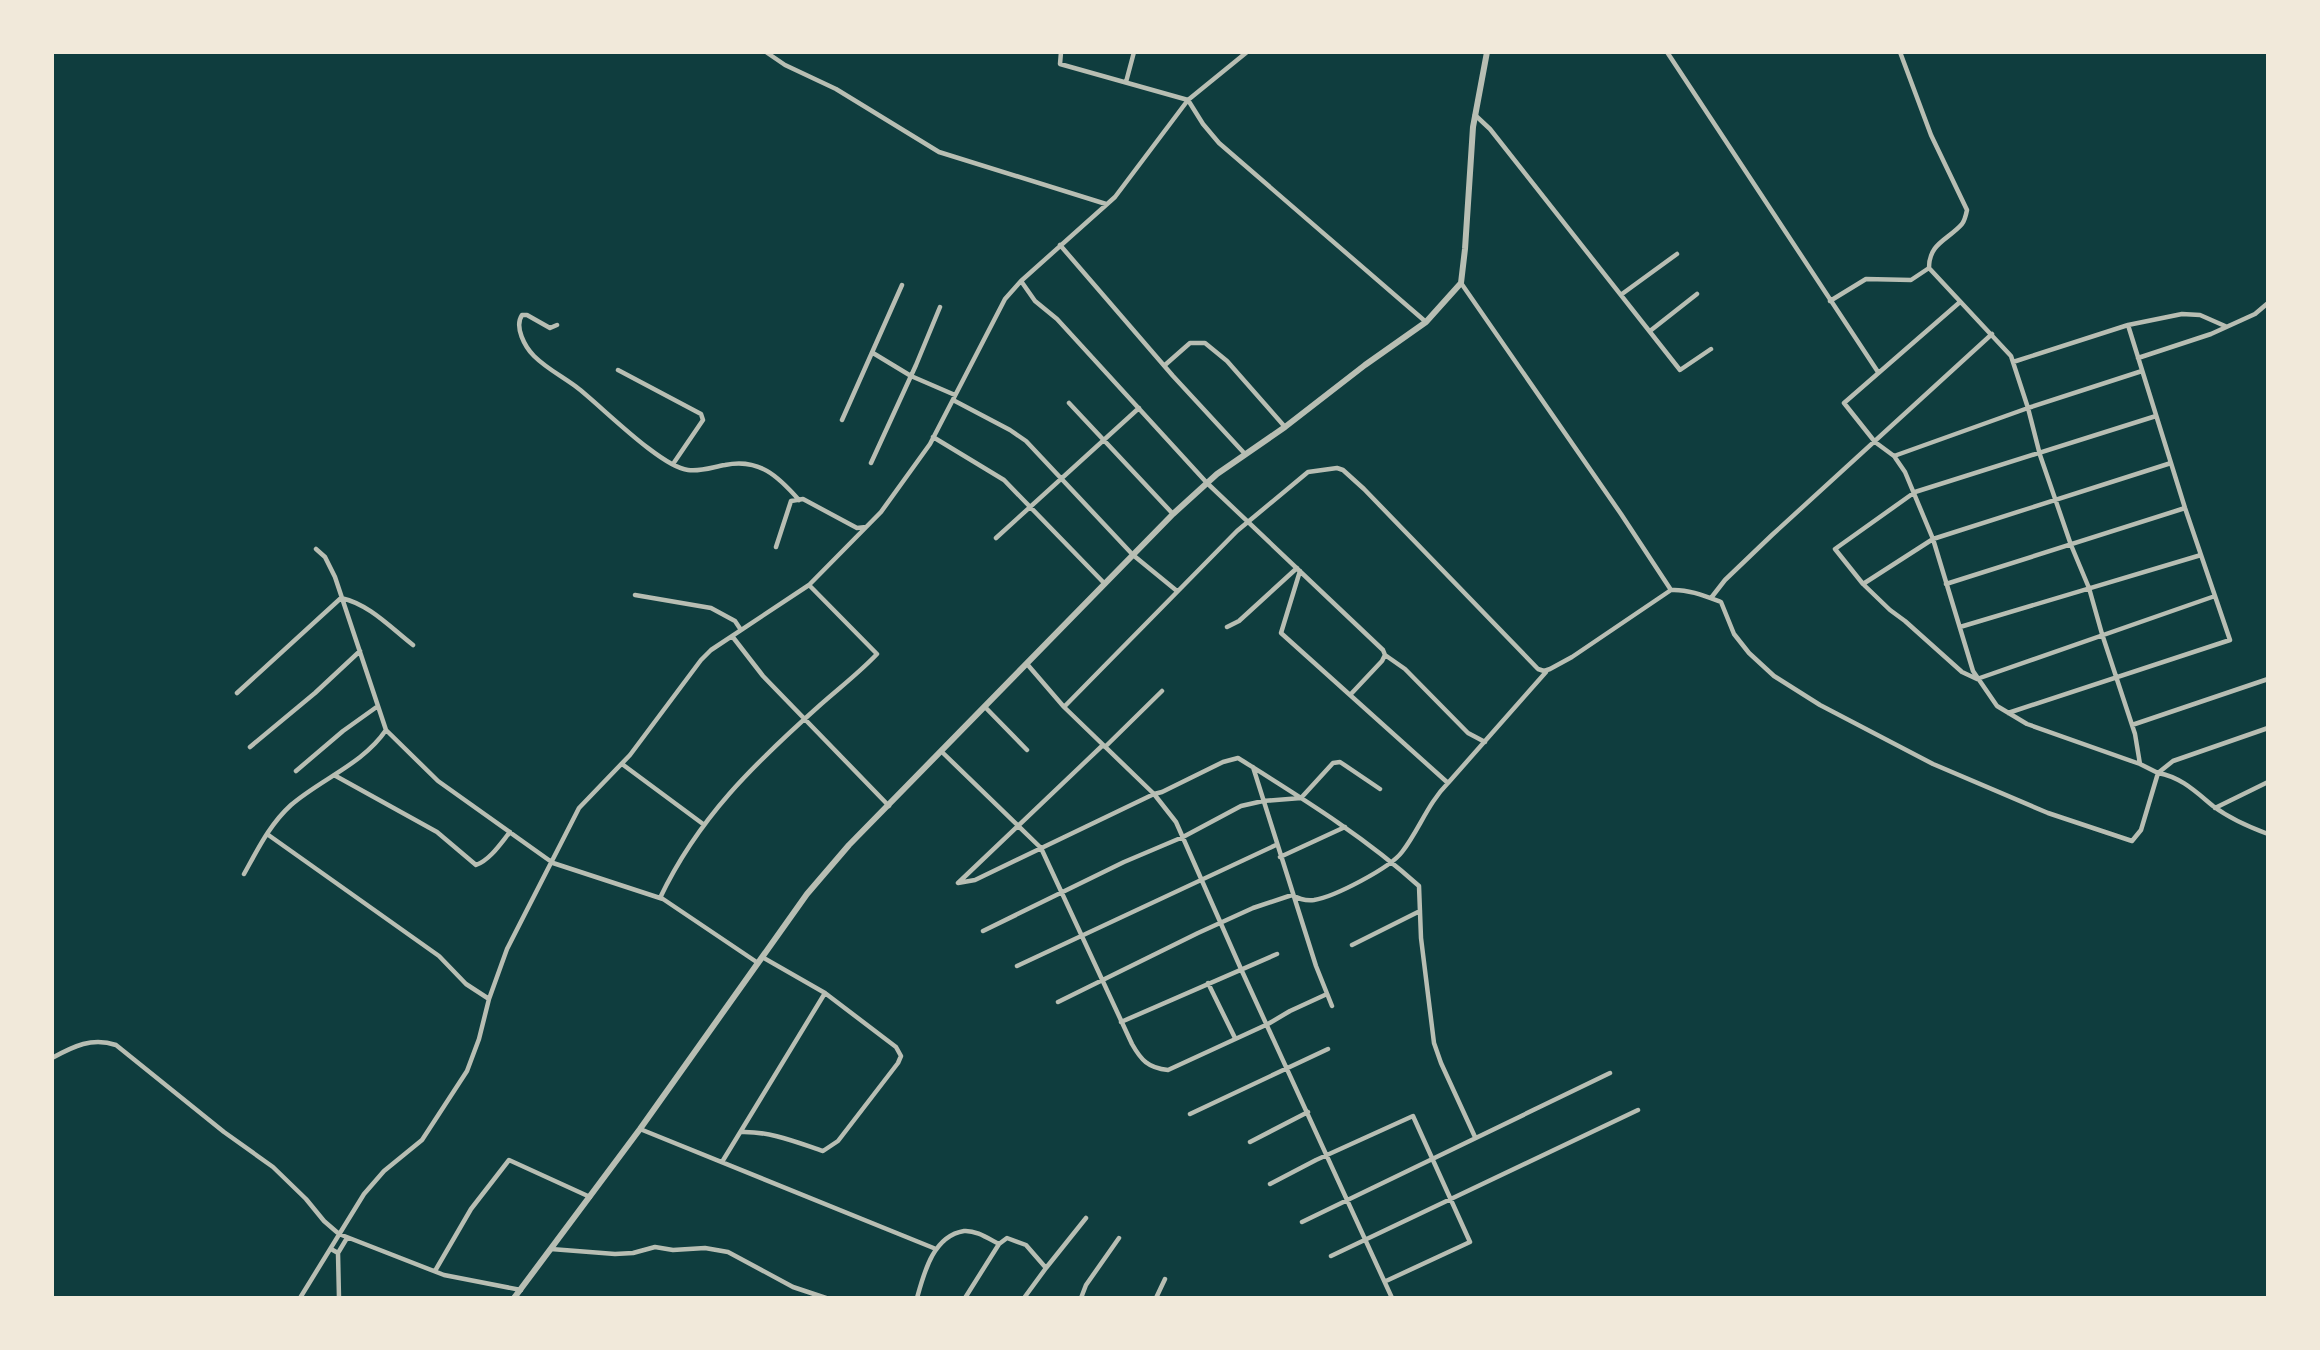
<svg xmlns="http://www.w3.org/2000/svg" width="2320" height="1350" viewBox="0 0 2320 1350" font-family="'DM Sans',sans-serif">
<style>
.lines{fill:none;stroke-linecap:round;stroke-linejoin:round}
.minor{stroke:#b8beb3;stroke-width:4.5}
.tertiary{stroke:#b8beb3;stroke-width:6}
</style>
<rect width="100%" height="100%" fill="#0f3d3e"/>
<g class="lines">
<path class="minor" d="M766 52 785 65 836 89 939 152 1106 204
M1061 52 1060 64 1188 100 1203 124 1219 143 1426 322
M1667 52 1878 372
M1126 82 1134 52
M1475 115 1490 129 1680 370 1711 349
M1060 245 1173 376 1245 454
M1021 281 1035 301 1057 319 1207 483 1383 650 1385 655 1382 661 1350 695 1281 633 1300 571
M1461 283 1621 514 1671 590
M1622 294 1677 254
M1830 301 1866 279 1911 280 1929 268
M1960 302 1844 403 1875 442 1894 456 1905 472 1933 539 1973 671 1997 706 2027 724 2140 764
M557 325 550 328 527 315H522C514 327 525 347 534 356 547 369 565 378 579 389 602 407 661 467 688 470 700 472 713 467 725 465 759 458 778 476 799 500
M1650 331 1697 294
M873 353 911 376 955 395
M2138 358 2211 334 2255 314 2268 303
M2013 362 2128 325 2182 314 2200 315 2225 326
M1165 365 1190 343H1205L1227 361 1285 427
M618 370 701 414 703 420 673 464
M953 400 1010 430 1026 441 1133 555 1177 591
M1069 403 1173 514
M2156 416 1915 492 1835 549 1863 584 1890 610 1905 621 1962 672 1977 679 2215 596
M842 420 902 285
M933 437 1004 480 1105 584
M1894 456 2028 408 2142 371
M871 463 916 365 940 307
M996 538 1139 408
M776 547 791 501 803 499 857 528 866 527
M316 549 325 557 335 577 386 730 438 781 553 863 663 899 758 963
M1863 584 1933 539 2171 463
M1946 584 2185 508
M635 595 711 608 735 621 741 630
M1711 598 1725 580 1772 535 1992 334
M1227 627 1239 621 1297 568
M1960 627 2201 555
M732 636 763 676 889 806
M1385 655 1405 669 1468 733 1485 742
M1027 664 1064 707 1154 794 1162 792 1223 762 1238 758C1300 797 1364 836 1419 886L1421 938 1434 1043 1441 1063 1475 1137
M237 693 341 598C369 604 391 628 413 645
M1350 695 1448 783 1546 672
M985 707 1027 750
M1064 707 1237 531 1308 472 1337 468 1343 470 1364 489 1538 669 1544 671 1550 669 1572 657 1671 590C1688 589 1705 596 1721 602L1734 634 1749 653 1774 676 1820 705 1933 764 2048 813 2132 841 2141 830 2158 773 2140 764 2135 734 2102 634 2089 588 2071 545 2040 455 2028 408 2011 356 1929 268C1929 243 1948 240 1962 224 1965 220 1966 215 1967 210L1931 135 1900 52
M2008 713 2230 640 2185 508 2128 325
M2132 725 2268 679
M1103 745 958 883 975 880 1154 794 1176 822 1241 969 1392 1298
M250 747 315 693 360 651
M1105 747 1162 691
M942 752 1041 848 1132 1044C1141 1060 1148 1068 1168 1070L1268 1024 1290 1011 1327 994
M622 764 703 824
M1253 767 1316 966 1332 1006
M296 771 343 731 378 706
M2158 773C2181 777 2196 792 2213 806 2229 818 2249 827 2268 834
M2158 773 2173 761 2268 728
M334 775 437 832 476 865C490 860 501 843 510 832
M2215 808 2268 782
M267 834 439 956 466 984 489 999
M1280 857 1345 827
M244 874C258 849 270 824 291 805 321 779 363 764 386 730
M660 898C698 818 754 764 819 706 838 689 859 673 877 654L809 585
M983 931 1124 862 1183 837 1241 806 1263 801 1301 798 1333 763 1340 762 1380 789
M1352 945 1420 911
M1017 966 1276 845
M1208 983 1235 1038
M1058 1002 1198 933 1253 908 1292 895C1299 899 1306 901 1314 900 1334 897 1390 868 1402 852 1419 830 1428 803 1448 783
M1121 1022 1277 954
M52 1058C74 1046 92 1037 116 1045L224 1132 273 1167 306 1199 324 1221 339 1234 444 1275 521 1290
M1190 1114 1328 1049
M640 1129 936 1249
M741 1132C769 1131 796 1142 823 1151L838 1141 898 1063 901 1056 896 1047 825 993
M1250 1142 1308 1112
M722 1162 825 993 762 957
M1270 1184 1316 1160 1413 1116 1470 1242 1386 1281
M1302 1222 1610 1073
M999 1244 1007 1238 1026 1245 1046 1268 1024 1298
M331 1249 338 1253 339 1298
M551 1249 615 1254 633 1253 655 1247 673 1250 705 1248 728 1252 793 1287 826 1298
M338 1253 347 1238
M1331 1256 1638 1110
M1046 1268 1086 1218
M435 1271 471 1209 509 1160 590 1197
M300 1298 364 1194 384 1171 422 1140 467 1071 479 1039 489 999 507 949 579 808 630 755 701 660 711 650 809 585 881 512 930 444 1005 299 1021 281 1115 197 1188 100 1247 52
M917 1298C924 1273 933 1236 964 1231 976 1230 989 1239 999 1244L965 1298
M1081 1298 1086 1285 1119 1238
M1156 1298 1165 1279"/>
<path class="tertiary" d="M514 1298 640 1129 807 894 849 845 1173 514 1217 474 1285 427 1365 365 1426 322 1461 283 1465 249 1473 127 1487 52"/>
</g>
<rect width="2320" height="1350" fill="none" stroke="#f1e9da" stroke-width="108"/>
</svg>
